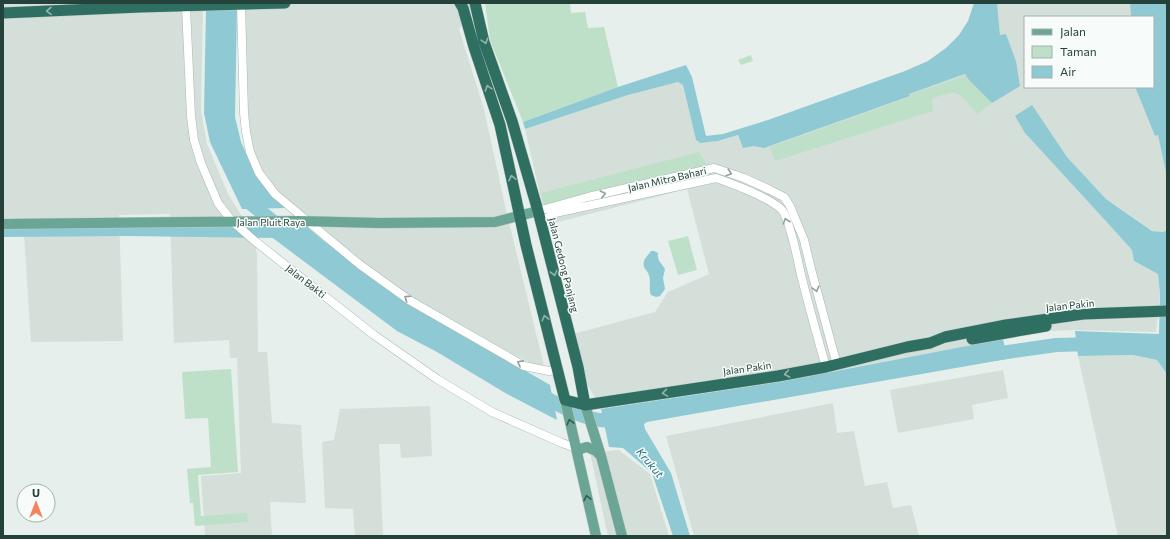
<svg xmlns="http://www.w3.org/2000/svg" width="1170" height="539" viewBox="0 0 1170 539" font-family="Commissioner,sans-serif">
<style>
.built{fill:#d4dfda}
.green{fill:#bfe0c8}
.water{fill:#8ec9d4}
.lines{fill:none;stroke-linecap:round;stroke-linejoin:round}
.river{stroke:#8ec9d4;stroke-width:14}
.minor-casing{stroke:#a8b8b2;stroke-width:9}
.major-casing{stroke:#c2cac8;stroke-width:11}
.highway-casing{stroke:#c2cac8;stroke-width:12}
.minor{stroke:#fff;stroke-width:8}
.major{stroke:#6aa596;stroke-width:10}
.highway{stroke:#2f6f62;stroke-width:11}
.oneway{stroke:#93b5ae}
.oneway2{stroke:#92a09c}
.oneway3{stroke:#365b51}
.labels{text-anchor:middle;stroke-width:3;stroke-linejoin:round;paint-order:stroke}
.street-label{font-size:10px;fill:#24423a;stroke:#f7fbf9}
.water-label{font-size:11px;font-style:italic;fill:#1c6f80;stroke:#f7fbf9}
</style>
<rect width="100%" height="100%" fill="#e6efeb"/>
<path class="built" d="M3 3H203L201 111 207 144 228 194 240 213 251 227 257 254 258 352H267L272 423 301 425 306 503 270 502 272 536H205L201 476 241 473 237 358H230L229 340 174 343 170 214 119 215 123 341 31 342 23 219 3 218Z
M238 3H478L459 29 484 109 506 210 545 370 410 303 312 228 257 169 240 118Z
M997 3H1130L1131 17H1025V87H1136L1155 136 1158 135 1167 177V230L1163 232 1153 231 1106 199 1067 157 1032 106 1025 133 1103 218 1132 250 1134 261 1158 274 1160 293 1156 332 1075 330 1046 331 782 381 601 408 581 373 573 334 655 312 668 292 709 274 687 189 547 225 525 129 628 95 678 82 683 84 696 140 698 142 718 141 738 135 743 148 754 146 966 74 969 80 1016 61 1006 34 1000 36Z
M1133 355 1157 360 1167 374V536H1118L1078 356Z
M1003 370 1008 398 972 405 974 419 898 433 890 390Z
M833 403 837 433 854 431 865 486 887 482 893 508 911 505 919 536H694L666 436Z
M430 406 432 456 401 458 400 444H379L383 536H355L353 509 325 508 322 442 334 440 340 409Z
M619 450 650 474 669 536H608L590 453Z"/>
<path class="green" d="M485 3H570L571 13 585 12 588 28 604 27 618 87 523 122 490 40Z
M751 55 753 61 741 65 738 60Z
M966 75 969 80 992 103 977 114C957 92 961 88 932 99L933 111 775 161 770 147 910 97 909 95Z
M699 152 708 166 707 171 546 212 541 193Z
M688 236 697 270 678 275 668 241Z
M231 369 238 472 198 475 201 516 247 513 248 522 195 526 193 503H190L187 469 211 467 208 418 185 419 182 372Z"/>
<path class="water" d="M974 3H997L1000 35 1006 34 1016 61 1020 86 992 103 969 80 965 74 909 94 910 96 764 148 754 146 743 148 738 135 718 141 700 143 696 140 683 85 678 82 628 95 525 129 523 122 618 87 686 65 692 77 706 136 723 134 768 120 905 71 928 61 946 48 959 35 968 21Z
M1130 3H1167V177L1158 135 1155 136 1136 89V87H1153V17H1131Z
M237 7 235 117 241 142 249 160 260 179 285 208 242 209 210 142 204 113 206 9Z
M1032 105 1067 157 1106 199 1152 231 1163 232 1167 230V374L1157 360 1133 355 1078 356 1075 331 1159 334 1160 293 1158 274 1134 261 1132 250 1103 218 1025 133 1015 116Z
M306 226 324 241 408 303 550 385 557 420 507 394 437 352 397 331 258 227Z
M651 251H654L658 253C657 261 661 263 665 269L663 278 665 289 660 296 656 297 651 295C648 288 652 280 648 273 646 269 642 267 644 261 645 258 649 254 651 251Z
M1003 339 1007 359 647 422 644 424 645 429 671 473 690 536H673L652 473 623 448 609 447 601 409 779 382Z"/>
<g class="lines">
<path class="river" d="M246 195 250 203 281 228
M3 230 127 229 282 231
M987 355 1056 345 1095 344
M537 393C563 407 591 426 621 419"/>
<defs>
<path id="minor" d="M241 5 244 113 246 132 250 152 259 173 275 194 359 264 409 300 524 366 549 371 557 370
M186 7 191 116 194 140 201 163 218 203 232 221 256 242 374 335 437 379 492 412 562 443 576 448
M538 211 588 197 714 168 744 178 768 189 784 197 790 206 804 240 811 269 837 365
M543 227 548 217 555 213 716 178C733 184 769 197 782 210 790 220 798 261 801 275 809 306 817 336 826 367"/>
<path id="major" d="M3 224 189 222 298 221 380 223 495 222 538 211
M565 400 596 536
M585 405 601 456 622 536
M578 452 580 449 587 447 596 451 601 456"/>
<path id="highway" d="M460 3 463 8 474 47 500 125 526 245 565 400 585 405 778 376 826 367 907 347 930 343 945 337 1006 325 1083 314 1167 311
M475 3 484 42 512 121 538 211 578 367 585 405
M3 13 140 7 285 3
M972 339 1046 326"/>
</defs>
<use href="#minor" class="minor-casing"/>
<use href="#major" class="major-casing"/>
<use href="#highway" class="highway-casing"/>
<use href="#minor" class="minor"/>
<use href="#major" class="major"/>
<use href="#highway" class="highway"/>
</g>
<defs><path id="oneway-chevron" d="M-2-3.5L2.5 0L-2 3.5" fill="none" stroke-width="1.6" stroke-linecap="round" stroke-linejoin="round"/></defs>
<g class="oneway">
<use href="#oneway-chevron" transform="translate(49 11) rotate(178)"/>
<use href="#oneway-chevron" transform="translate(485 41) rotate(73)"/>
<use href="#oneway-chevron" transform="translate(488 88) rotate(-108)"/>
<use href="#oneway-chevron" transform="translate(512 178) rotate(-102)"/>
<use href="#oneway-chevron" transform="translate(554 273) rotate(76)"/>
<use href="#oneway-chevron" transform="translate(545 318) rotate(-104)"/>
<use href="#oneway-chevron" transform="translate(787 374) rotate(169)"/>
<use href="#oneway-chevron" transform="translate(665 393) rotate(171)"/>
</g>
<g class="oneway2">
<use href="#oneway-chevron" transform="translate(729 173) rotate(18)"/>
<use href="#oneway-chevron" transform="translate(603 194) rotate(-13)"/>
<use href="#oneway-chevron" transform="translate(786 221) rotate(-109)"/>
<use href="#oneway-chevron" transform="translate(816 289) rotate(75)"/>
<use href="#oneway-chevron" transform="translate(407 298) rotate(-146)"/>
<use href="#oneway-chevron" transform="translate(520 363) rotate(-152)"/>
</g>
<g class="oneway3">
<use href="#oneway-chevron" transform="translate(570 422) rotate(-104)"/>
<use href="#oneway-chevron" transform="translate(587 498) rotate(-102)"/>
</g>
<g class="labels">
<g class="street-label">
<text transform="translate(667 179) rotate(-13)" y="4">Jalan Mitra Bahari</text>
<text x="271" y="226">Jalan Pluit Raya</text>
<text transform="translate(564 265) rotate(76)" y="4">Jalan Gedong Panjang</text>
<text transform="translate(306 281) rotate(38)" y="4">Jalan Bakti</text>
<text transform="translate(1070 305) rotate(-6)" y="4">Jalan Pakin</text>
<text transform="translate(747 368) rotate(-8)" y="4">Jalan Pakin</text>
</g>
<g class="water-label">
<text transform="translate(650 463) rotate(50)" y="4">Krukut</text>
</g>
</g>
<rect width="1170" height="539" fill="none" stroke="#24423a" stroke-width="8"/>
<rect x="1024" y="16" width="130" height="72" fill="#f7fbf9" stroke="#a3b1ad"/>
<rect x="1032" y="29" width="20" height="6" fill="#6aa596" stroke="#a3b1ad"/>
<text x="1060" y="36" font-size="12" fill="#24423a">Jalan</text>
<rect x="1032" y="46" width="20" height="12" fill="#bfe0c8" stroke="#a3b1ad"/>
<text x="1060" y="56" font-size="12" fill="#24423a">Taman</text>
<rect x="1032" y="66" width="20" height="12" fill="#8ec9d4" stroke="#a3b1ad"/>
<text x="1060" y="76" font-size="12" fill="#24423a">Air</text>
<g transform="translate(36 503)"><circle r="19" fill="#f7fbf9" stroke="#a3b1ad"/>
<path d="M0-3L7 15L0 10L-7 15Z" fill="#f4845f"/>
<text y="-6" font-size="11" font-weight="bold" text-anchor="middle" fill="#24423a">U</text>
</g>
</svg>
